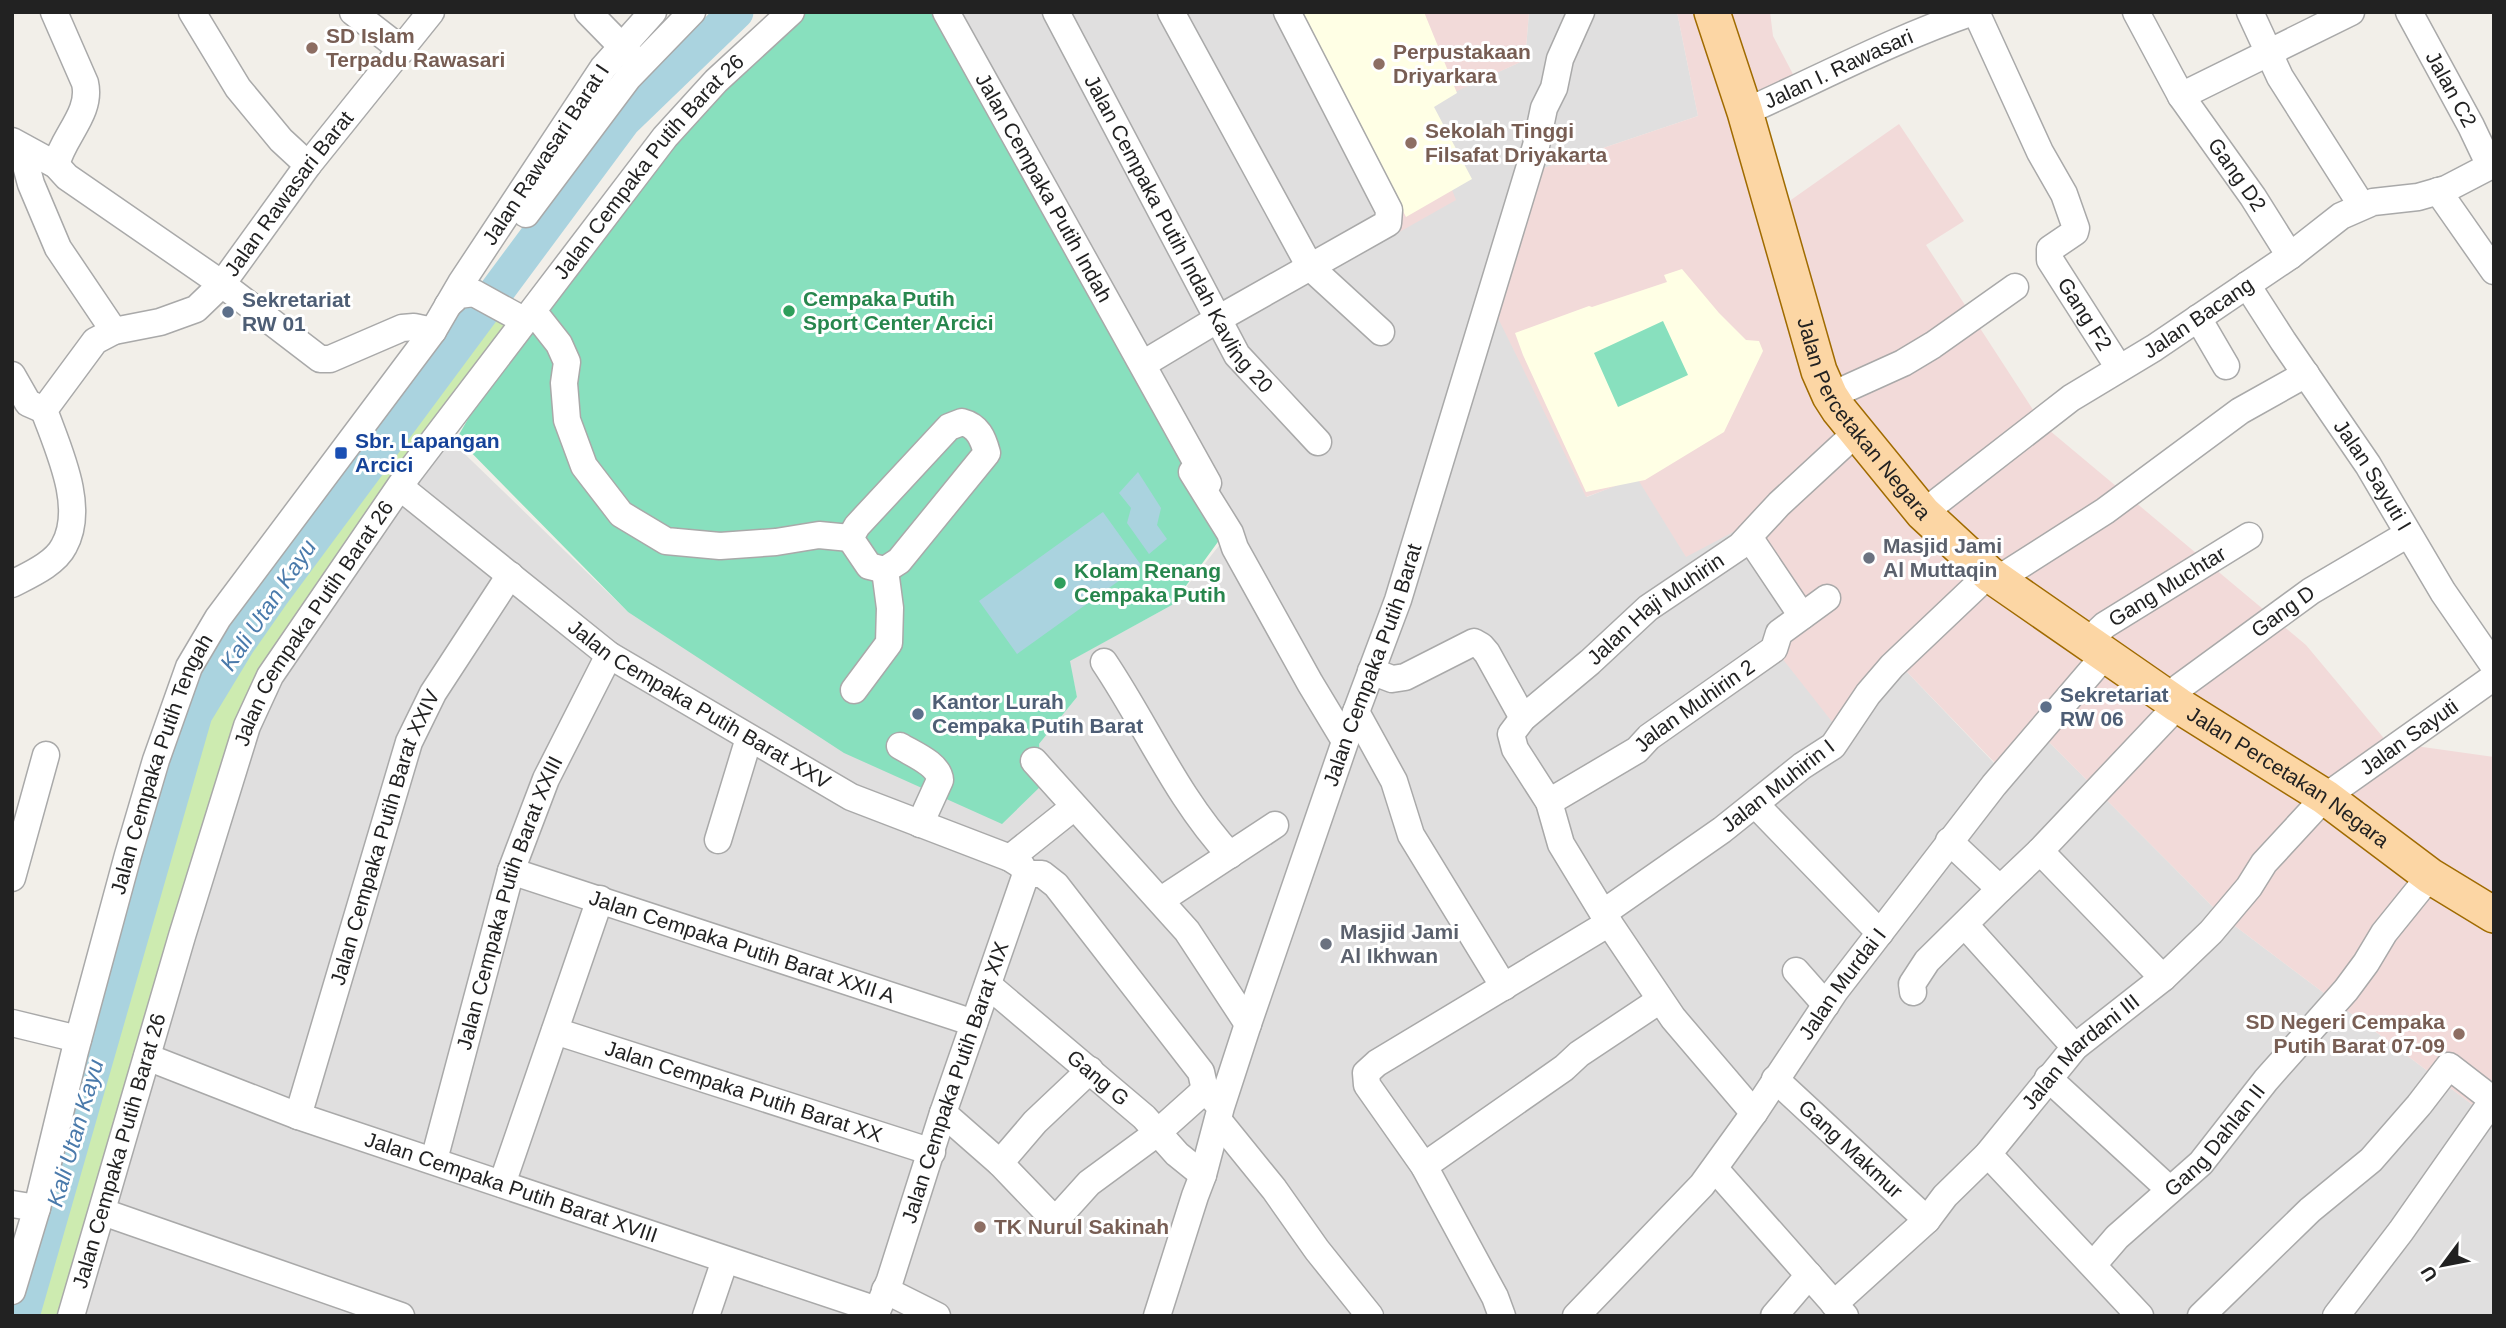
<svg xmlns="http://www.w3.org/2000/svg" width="2506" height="1328" viewBox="0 0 2506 1328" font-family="Helvetica,sans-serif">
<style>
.residential{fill:#e0dfdf}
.commercial{fill:#f2dad9}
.education{fill:#ffffe5}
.grass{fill:#cdebb0}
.pitch{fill:#88e0be}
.water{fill:#aad3df}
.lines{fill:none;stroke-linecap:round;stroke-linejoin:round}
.river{stroke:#aad3df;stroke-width:35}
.minor-casing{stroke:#a9a9a9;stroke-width:29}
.major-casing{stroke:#a06b00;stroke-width:38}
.minor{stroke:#fff;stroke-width:26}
.major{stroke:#fcd6a4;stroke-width:35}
.education-dot{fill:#8d6e63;stroke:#fff;stroke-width:2.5}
.leisure-dot{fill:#2e9e5b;stroke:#fff;stroke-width:2.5}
.service-dot{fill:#5c6f8a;stroke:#fff;stroke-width:2.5}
.transit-dot{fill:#1a4fb4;stroke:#fff;stroke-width:2.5}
.worship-dot{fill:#6b7280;stroke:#fff;stroke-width:2.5}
.labels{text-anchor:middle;stroke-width:6;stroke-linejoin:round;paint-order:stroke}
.education-label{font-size:21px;font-weight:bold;fill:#785e54;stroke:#fff;text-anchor:start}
.street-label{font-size:21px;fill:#222;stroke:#fff}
.leisure-label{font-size:21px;font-weight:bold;fill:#27864d;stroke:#fff;text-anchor:start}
.service-label{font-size:21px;font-weight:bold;fill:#4e5e75;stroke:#fff;text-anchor:start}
.transit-label{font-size:21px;font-weight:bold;fill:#164399;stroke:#fff;text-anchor:start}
.worship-label{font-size:21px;font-weight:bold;fill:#5b616d;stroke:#fff;text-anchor:start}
.water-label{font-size:23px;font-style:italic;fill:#4a7aab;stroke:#fff}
</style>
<rect width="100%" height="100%" fill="#f2efe9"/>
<path class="residential" d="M945 12H1278L1420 107 1525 60 1529 12H1677L1698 116 1535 171 1587 497 1637 477 1737 529 1790 619 1907 672 1994 763 2036 729 2223 917 2494 1121V1316H71L247 726 442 432 628 612 1043 784 1039 744 1077 697 1069 661 1172 605 1229 533Z"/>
<path class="commercial" d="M1278 12H1529L1525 60 1420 108 1456 200 1387 239Z
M1677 12H1770L1773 36 1806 99 1756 117 1788 202 1899 124 1964 221 1926 245 2043 425 2306 645 2387 742 2494 757V1121L2223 917 2036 729 1995 763 1907 672 1833 723 1767 639 1790 618 1737 530 1686 557 1637 478 1586 497 1492 306 1535 171 1698 116Z"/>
<path class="education" d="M1303 12H1424L1457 93 1434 107 1472 179 1406 217Z
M1682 269 1719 313 1746 340 1759 341 1763 351 1724 432 1645 480 1586 492 1523 355 1515 333 1589 306 1592 307 1667 282 1664 275Z"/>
<path class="grass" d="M463 294 523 321 282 658 71 1316H12V1288L191 672Z"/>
<path class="pitch" d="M801 12H941L1139 363 1220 539 1172 605 1070 661 1077 697 1039 744 1043 784 1002 824 844 753 628 612 457 438 480 398 651 160Z
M1663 321 1688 375 1618 407 1594 353Z"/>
<path class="water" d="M1138 472 1161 508 1157 525 1167 539 1149 554 1127 523 1131 508 1119 493Z
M1103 512 1141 565 1017 654 979 601Z"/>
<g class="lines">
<path class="river" d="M22 1316 195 714 238 643 273 593 623 121 736 12"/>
<defs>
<g id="minor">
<path d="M54 12 85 83C92 113 63 136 56 165"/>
<path d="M192 12 238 88 281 140 308 165"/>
<path d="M353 12 402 50"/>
<path d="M588 12 634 59"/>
<path id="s1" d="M946 12 1208 483"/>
<path id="s2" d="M1056 12 1237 355 1318 442"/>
<path d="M1171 12 1310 267 1381 332"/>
<path id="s3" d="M1976 12 2040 152 2064 194 2076 228 2075 232 2050 249V260L2119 368"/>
<path id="s4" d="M2136 12 2181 96 2253 197 2290 256"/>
<path d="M2250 12 2280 77 2362 206"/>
<path id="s5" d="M2409 12 2471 126 2490 166"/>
<path d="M2181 96 2351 12"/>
<path id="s6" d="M1745 112C1821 78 1894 39 1973 12"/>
<path d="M12 141 56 165 67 177 222 284 320 359H330L402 328 414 327 433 331"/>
<path d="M21 147 31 184 58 248 114 331"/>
<path d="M2438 191 2494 271"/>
<path d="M526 214 628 78 692 12"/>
<path id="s7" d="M2247 285 2283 341 2368 465 2443 592 2494 666"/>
<path d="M448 305 459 295 474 293 525 321"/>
<path d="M533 311 559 344 567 362 564 383 567 420 584 466 621 514 666 541 720 546 776 542 819 535 850 538"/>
<path d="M2198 318 2226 366"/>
<path d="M1143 364 1218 319 1388 223 1389 210 1287 12"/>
<path d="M12 375 28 403 44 410"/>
<path d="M1830 396 1903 363 1933 345 2015 287"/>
<path d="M962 422C978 426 983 438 987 453L899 561 885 570 869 566 850 538 857 526 949 427Z"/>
<path d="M1192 472 1230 533 1235 548 1310 683 1345 741"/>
<path id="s8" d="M400 487 609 655 851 797 1010 858 1021 865 1026 874"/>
<path id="s9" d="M1923 513 2071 398 2154 348 2290 256 2341 216 2373 202 2418 197 2446 189 2494 164"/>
<path d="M1749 537 1802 616"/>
<path d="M1997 580 2105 511 2240 411 2306 374"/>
<path id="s10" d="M12 584C29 575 55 564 64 546 86 507 58 449 44 410L95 341 114 331 160 322 196 309 222 284 308 165 431 12"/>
<path id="s11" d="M2087 642 2105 625 2249 536"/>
<path d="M1104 662C1147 726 1177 798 1230 855"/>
<path d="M1371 671 1392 679 1405 677 1474 642 1481 646 1487 653 1523 718"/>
<path d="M854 690 889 643 890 608 885 570"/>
<path id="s12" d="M2166 697 2311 591 2408 534"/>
<path d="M1356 712 1394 781 1411 835 1504 987"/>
<path d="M900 746C913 754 939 764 940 780L920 824"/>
<path d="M1034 761 1187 931 1248 1024"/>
<path id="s13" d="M1549 802 1637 750 1649 737 1774 649 1779 633 1827 598"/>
<path d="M1756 805 1880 933"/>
<path d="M718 840 749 738"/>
<path d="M1949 841 2000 889 2040 851 2163 978"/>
<path d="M2040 851 2178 705"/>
<path d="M1010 858 1074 807"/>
<path id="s14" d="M511 871 974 1023"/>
<path d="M1026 874H1042L1056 885 1201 1072 1205 1090 1217 1103"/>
<path d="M12 878 46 755"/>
<path d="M1161 900 1275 825"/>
<path d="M1603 913 1722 830 1802 766 1833 746 1868 694 1892 666 1989 574"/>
<path d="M1965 925 2075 1047"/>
<path d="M1796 971 1826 1005"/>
<path id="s15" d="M988 985 1144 1117 1177 1154 1203 1175"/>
<path d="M1913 992 1912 984 1927 961 2000 889"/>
<path d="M12 1023 78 1039"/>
<path id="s16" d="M555 1031 932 1152"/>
<path id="s17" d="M147 1057 298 1116 877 1310"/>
<path d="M2048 1078 2170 1190"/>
<path id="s18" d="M1775 1079 1927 1220"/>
<path d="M943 1113 1000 1163 1050 1215 1055 1218 1061 1214 1089 1183 1157 1133 1205 1090"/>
<path id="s19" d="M1754 1113 1673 1018 1609 923 1561 844 1549 802 1515 749 1511 734 1523 718 1590 662 1648 608 1740 546 1779 504 1857 432"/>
<path id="s20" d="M298 1116 409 742 433 693 510 575"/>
<path d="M1218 1120 1274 1189 1317 1250 1370 1316"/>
<path d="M1988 1154 2140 1316"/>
<path id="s21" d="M434 1160 511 871 546 779 609 655"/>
<path d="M1000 1163 1035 1122 1090 1070"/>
<path d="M1424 1166 1564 1068 1579 1054 1660 1000"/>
<path d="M1715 1169 1845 1316"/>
<path d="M502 1184 600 899"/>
<path d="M12 1204 37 1208"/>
<path d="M103 1212 401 1316"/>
<path id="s22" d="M2093 1265 2117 1237 2201 1163 2266 1080 2346 990 2366 963 2384 933 2430 876"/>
<path d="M885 1290 937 1316"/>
<path id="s23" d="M12 1291 37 1208 75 1051 128 855 156 760 189 667 218 618 433 331 461 283 603 68 653 12"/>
<path id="s24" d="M1834 1304 1927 1220 1945 1196 1988 1154 2075 1047 2163 978 2211 932 2249 887 2264 863 2325 797 2494 677"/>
<path id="s25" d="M71 1316 182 936 247 726 270 676 409 473 665 137 716 81 791 12"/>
<path d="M706 1316 725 1260"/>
<path id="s26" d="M875 1316 890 1280 943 1113 1026 874"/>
<path id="s27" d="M1157 1316 1195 1196 1203 1175 1221 1107 1248 1024 1347 736 1398 600 1536 146 1544 108 1554 88 1560 59 1581 12"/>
<path d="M1502 1316 1495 1297 1424 1166 1367 1085 1366 1073 1377 1063 1609 923"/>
<path id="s28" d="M1576 1316 1702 1185 1754 1113 1835 991 1994 785 2106 654"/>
<path d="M1774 1316 1809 1275"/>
<path d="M2201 1316 2310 1210 2371 1160 2419 1105 2449 1066 2493 1100 2401 1231 2336 1316"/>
</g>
<g id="major">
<path id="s29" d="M1712 12 1745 112 1819 371 1830 396 1839 410 1923 513 1989 574 2178 705 2325 797 2430 876 2494 915"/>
</g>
</defs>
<use href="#minor" class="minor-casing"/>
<use href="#major" class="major-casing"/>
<use href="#minor" class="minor"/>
<use href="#major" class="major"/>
</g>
<g class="education-dot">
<circle cx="312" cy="48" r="7"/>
<circle cx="1379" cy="64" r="7"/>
<circle cx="1411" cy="143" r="7"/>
<circle cx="2459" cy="1034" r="7"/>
<circle cx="980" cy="1227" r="7"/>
</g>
<g class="leisure-dot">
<circle cx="789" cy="311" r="7"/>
<circle cx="1060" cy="583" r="7"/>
</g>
<g class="service-dot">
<circle cx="228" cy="312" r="7"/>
<circle cx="2046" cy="707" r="7"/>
<circle cx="918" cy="714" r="7"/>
</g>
<rect class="transit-dot" x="334" y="446" width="14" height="14" rx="3.5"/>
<g class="worship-dot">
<circle cx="1869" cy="558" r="7"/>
<circle cx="1326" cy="944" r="7"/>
</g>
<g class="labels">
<g class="education-label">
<text x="326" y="43">SD Islam<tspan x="326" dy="24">Terpadu Rawasari</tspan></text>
<text x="1393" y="59">Perpustakaan<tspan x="1393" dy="24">Driyarkara</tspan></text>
<text x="1425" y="138">Sekolah Tinggi<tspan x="1425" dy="24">Filsafat Driyakarta</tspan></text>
<text x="2445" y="1029" text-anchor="end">SD Negeri Cempaka<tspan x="2445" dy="24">Putih Barat 07-09</tspan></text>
<text x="994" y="1234">TK Nurul Sakinah</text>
</g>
<g class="street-label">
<text dy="7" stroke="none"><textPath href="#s6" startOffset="103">Jalan I. Rawasari</textPath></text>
<text dy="7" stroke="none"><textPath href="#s5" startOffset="88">Jalan C2</textPath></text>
<text dy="7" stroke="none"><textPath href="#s23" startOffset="1274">Jalan Rawasari Barat I</textPath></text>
<text dy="7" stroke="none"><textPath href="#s25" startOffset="1306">Jalan Cempaka Putih Barat 26</textPath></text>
<text dy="7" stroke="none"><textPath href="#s4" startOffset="192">Gang D2</textPath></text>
<text dy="7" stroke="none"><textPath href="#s1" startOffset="201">Jalan Cempaka Putih Indah</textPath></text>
<text dy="7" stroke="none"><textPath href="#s10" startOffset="548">Jalan Rawasari Barat</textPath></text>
<text dy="7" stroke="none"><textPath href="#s2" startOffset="254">Jalan Cempaka Putih Indah Kavling 20</textPath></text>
<text dy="7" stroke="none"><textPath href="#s3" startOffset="348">Gang F2</textPath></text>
<text dy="7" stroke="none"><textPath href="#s9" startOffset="338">Jalan Bacang</textPath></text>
<text dy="7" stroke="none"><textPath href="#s29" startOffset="438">Jalan Percetakan Negara</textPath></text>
<text dy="7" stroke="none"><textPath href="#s7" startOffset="228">Jalan Sayuti I</textPath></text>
<text dy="7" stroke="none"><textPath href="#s11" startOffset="98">Gang Muchtar</textPath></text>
<text dy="7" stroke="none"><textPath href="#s19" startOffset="646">Jalan Haji Muhirin</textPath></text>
<text dy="7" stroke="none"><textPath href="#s12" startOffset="145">Gang D</textPath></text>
<text dy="7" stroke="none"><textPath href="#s25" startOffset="738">Jalan Cempaka Putih Barat 26</textPath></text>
<text dy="7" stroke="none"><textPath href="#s27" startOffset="686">Jalan Cempaka Putih Barat</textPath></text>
<text dy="7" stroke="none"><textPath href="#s8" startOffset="371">Jalan Cempaka Putih Barat XXV</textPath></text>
<text dy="7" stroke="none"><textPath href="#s13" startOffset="175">Jalan Muhirin 2</textPath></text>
<text dy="7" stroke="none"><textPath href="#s24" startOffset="812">Jalan Sayuti</textPath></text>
<text dy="7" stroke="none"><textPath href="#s23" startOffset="548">Jalan Cempaka Putih Tengah</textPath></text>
<text dy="7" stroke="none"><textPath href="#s29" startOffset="1003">Jalan Percetakan Negara</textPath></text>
<text transform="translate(1778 786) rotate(-38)" y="7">Jalan Muhirin I</text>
<text dy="7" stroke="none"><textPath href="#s20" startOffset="292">Jalan Cempaka Putih Barat XXIV</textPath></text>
<text dy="7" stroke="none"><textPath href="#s21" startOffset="268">Jalan Cempaka Putih Barat XXIII</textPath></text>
<text dy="7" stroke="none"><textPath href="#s14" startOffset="243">Jalan Cempaka Putih Barat XXII A</textPath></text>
<text dy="7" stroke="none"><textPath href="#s28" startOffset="427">Jalan Murdai I</textPath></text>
<text dy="7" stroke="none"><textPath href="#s24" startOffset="354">Jalan Mardani III</textPath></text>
<text dy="7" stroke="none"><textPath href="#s15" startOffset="144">Gang G</textPath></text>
<text dy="7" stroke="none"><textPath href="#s26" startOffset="247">Jalan Cempaka Putih Barat XIX</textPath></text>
<text dy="7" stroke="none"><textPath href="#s16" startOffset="198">Jalan Cempaka Putih Barat XX</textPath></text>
<text dy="7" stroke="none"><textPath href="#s22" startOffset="175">Gang Dahlan II</textPath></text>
<text dy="7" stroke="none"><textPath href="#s18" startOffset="103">Gang Makmur</textPath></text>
<text dy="7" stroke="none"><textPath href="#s25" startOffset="172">Jalan Cempaka Putih Barat 26</textPath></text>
<text dy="7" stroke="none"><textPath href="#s17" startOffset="387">Jalan Cempaka Putih Barat XVIII</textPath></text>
</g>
<g class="leisure-label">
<text x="803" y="306">Cempaka Putih<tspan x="803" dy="24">Sport Center Arcici</tspan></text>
<text x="1074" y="578">Kolam Renang<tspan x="1074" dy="24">Cempaka Putih</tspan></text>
</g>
<g class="service-label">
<text x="242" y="307">Sekretariat<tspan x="242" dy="24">RW 01</tspan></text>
<text x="2060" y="702">Sekretariat<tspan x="2060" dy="24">RW 06</tspan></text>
<text x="932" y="709">Kantor Lurah<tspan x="932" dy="24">Cempaka Putih Barat</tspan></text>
</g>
<g class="transit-label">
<text x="355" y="448">Sbr. Lapangan<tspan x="355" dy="24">Arcici</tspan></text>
</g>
<g class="worship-label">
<text x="1883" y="553">Masjid Jami<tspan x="1883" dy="24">Al Muttaqin</tspan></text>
<text x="1340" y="939">Masjid Jami<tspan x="1340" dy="24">Al Ikhwan</tspan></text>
</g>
<g class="water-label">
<text transform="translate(268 605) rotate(-56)" y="8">Kali Utan Kayu</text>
<text transform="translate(75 1133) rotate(-74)" y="8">Kali Utan Kayu</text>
</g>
</g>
<rect width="2506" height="1328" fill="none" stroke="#222222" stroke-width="28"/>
<g transform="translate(2443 1265) rotate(238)" stroke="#ffffff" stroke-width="5" paint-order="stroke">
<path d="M0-5L12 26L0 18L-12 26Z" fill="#222222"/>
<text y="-10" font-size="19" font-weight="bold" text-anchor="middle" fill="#222222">U</text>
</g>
</svg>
